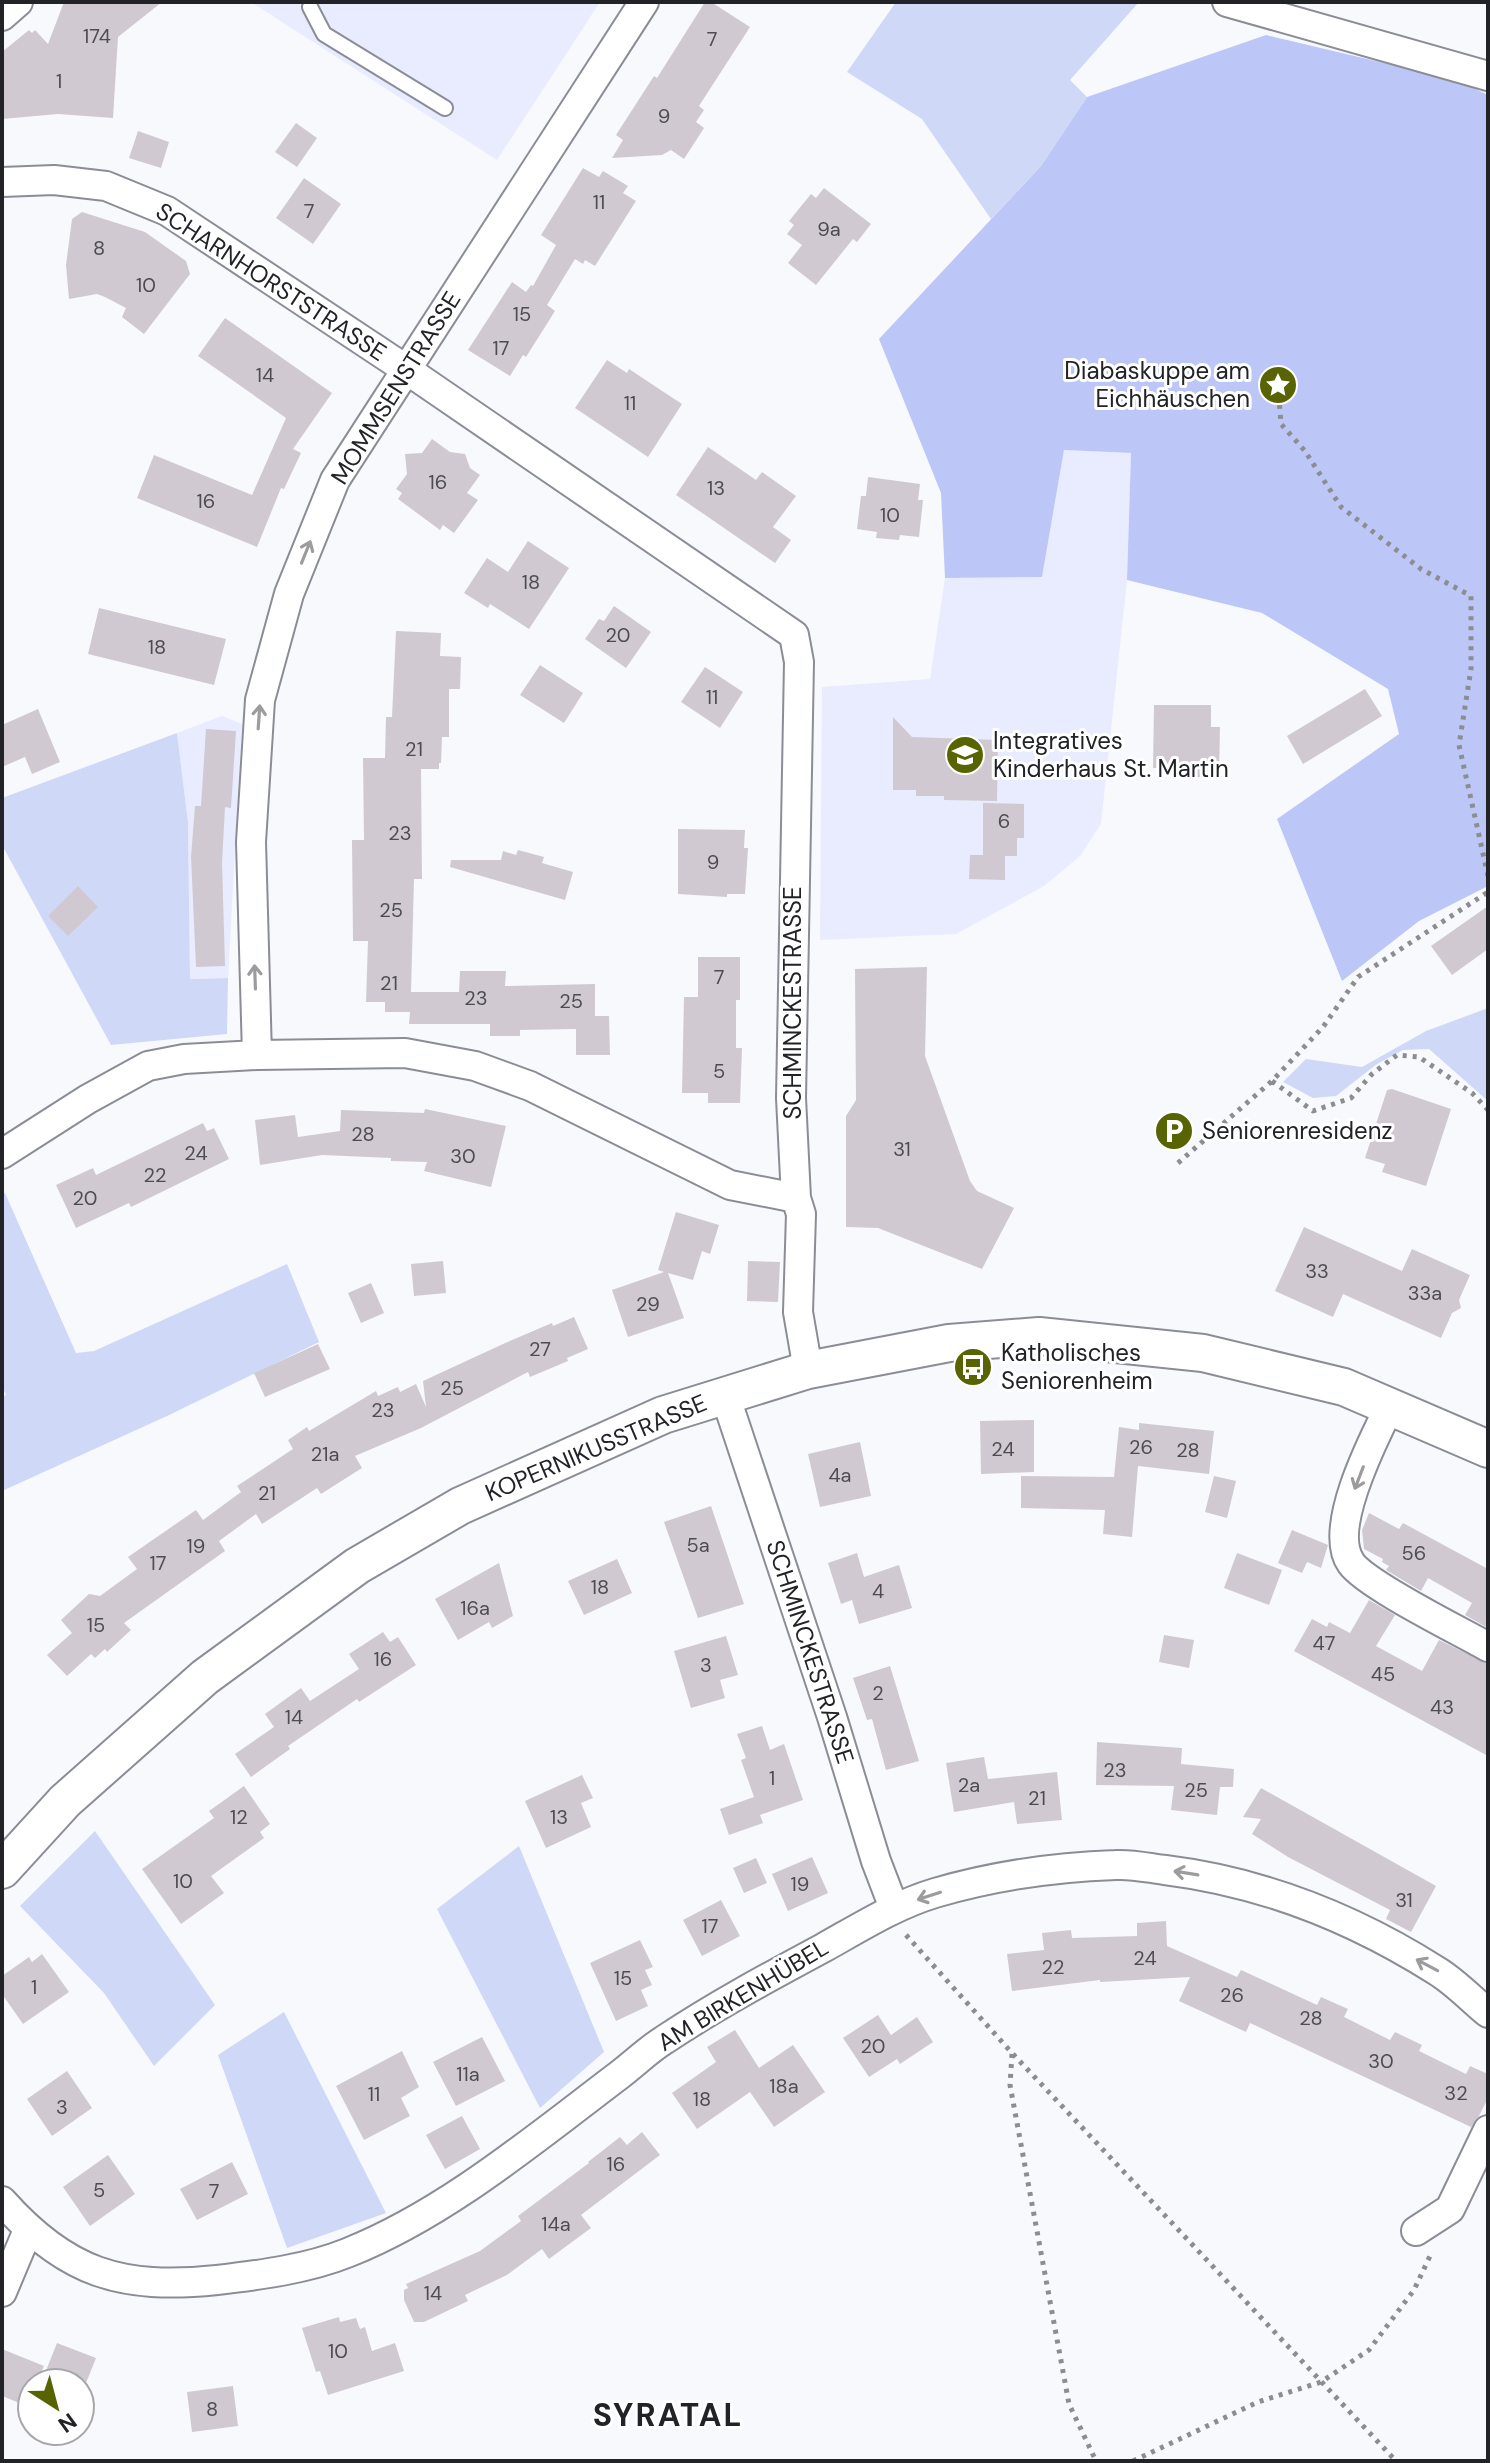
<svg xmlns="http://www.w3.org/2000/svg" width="1490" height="2463" viewBox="0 0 1490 2463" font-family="'DM Sans',sans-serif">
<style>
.built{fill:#e8ecfe}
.green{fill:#d0d8f8}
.forest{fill:#bcc7f8}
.building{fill:#d0c9d1}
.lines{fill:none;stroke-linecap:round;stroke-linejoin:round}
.service-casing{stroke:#8b8d96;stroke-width:18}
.minor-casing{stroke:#8b8d96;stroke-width:32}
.tertiary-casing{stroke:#8b8d96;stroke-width:40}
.path{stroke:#8c8d91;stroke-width:5;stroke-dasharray:4 6;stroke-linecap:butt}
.service{stroke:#fff;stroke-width:14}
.minor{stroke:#fff;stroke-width:28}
.tertiary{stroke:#fff;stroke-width:36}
.oneway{stroke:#9c9c9e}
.labels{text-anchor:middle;stroke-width:6;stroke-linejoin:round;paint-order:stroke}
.number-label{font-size:20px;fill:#4e4c52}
.street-label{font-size:24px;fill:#222327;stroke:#fff}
.poi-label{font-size:24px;fill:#222327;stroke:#fff;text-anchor:start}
.district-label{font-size:32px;font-weight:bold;letter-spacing:2px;fill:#222327;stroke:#fff}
</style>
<rect width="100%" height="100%" fill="#f8f9fd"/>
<path class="built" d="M251 2H600L497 160Z
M1064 450 1131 453 1127 580 1101 824 1080 856 1044 886 956 934 820 940 822 687 930 679 945 578 1042 577Z
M222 716 242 724 228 978 190 979 188 822 177 733Z"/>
<path class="green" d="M896 2H1139L1070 80 1087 97 1041 166 991 219 922 119 847 72Z
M177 733 188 822 190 979 228 978 227 1034 111 1045 2 845V798Z
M1488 1008V1101L1429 1049 1403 1050 1377 1064 1336 1096 1313 1098 1283 1082 1306 1059 1362 1067 1426 1031Z
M5 1193 76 1353 94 1351 287 1264 319 1342 167 1416 2 1491V1397L6 1395 2 1386V1194Z
M95 1831 215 2005 154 2066 104 1993 20 1906Z
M519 1846 604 2052 540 2108 437 1909Z
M284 2012 386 2213 287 2248 218 2055Z"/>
<path class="forest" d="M1266 35 1456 80 1488 95V886L1419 921 1342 981 1277 819 1399 734 1388 689 1262 613 1127 580 1131 453 1064 450 1042 577 945 578 941 493 879 339 1041 166 1087 97Z"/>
<path class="building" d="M64 2H162L118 37 113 118 58 114 2 119V52L29 30 32 33 35 30 48 44Z
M705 2H711L750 27 699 106 704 110 696 122 704 128 684 159 671 150 662 155 612 158 623 140 616 135 654 76 657 78Z
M296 123 317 138 297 167 275 152Z
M138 131 169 142 161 168 129 158Z
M583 168 599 177 603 171 628 186 623 193 636 201 595 266 585 260 583 264 575 259 547 305 555 311 526 357 523 355 510 376 468 350 512 282 526 292 531 285 533 286 556 245 541 235Z
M304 178 341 204 313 244 276 218Z
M824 188 871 224 857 242 853 239 816 285 788 263 802 245 787 234 794 225 789 221 811 194 816 198Z
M82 212 145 232 186 261 190 274 144 334 122 317 126 308 105 297 97 294 69 299 66 265 72 219Z
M225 318 332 393 293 449 301 453 284 489 281 488 257 547 137 498 154 455 252 495 286 418 198 356Z
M607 360 627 373 629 369 682 404 648 457 575 408Z
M432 439 450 452 465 454 470 468 480 475 467 493 478 500 454 533 443 525 440 530 398 499 402 493 396 489 407 474 405 454 422 453Z
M708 447 756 480 762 472 796 496 773 527 791 540 775 563 676 495Z
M868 477 920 484 918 500H923L919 537 900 535 899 540 876 538 877 532 857 529 861 496H866Z
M528 541 569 568 529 629 490 604 488 608 464 593 487 558 508 572Z
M614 606 651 632 626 668 585 639 599 619 604 621Z
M99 608 226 639 214 685 88 654Z
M396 631 441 633 440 656 461 657 460 689H449V737H442L441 763H439V769H421L422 879H414L411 992H459L460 971H506L505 986 595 984V1016H609L610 1055H576V1029L520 1030V1036H490V1024H409L410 1012H385V1002H366L368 941H353L352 840H364L363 758H385L386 717H392Z
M540 665 583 693 564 723 520 695Z
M705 667 743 692 720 728 681 702Z
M1365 689 1382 716 1303 764 1287 736Z
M1154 705H1211V727H1220L1219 777H1176V768H1153Z
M38 709 60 762 32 774 25 757 2 767V725Z
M893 717 912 737 998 740 997 801 944 800V796H916V790H893Z
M206 729 236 731 231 808 225 807 222 863 225 966 196 967 191 857 195 806H201Z
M983 803 1024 804V838H1017V856H1005V880L969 879 970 855H983Z
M678 829 745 830 744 848H748L745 894H727V897L678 894Z
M518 850 544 857 542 863 573 872 565 900 450 867 451 860H501L503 851 516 855Z
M78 886 98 907 68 936 48 916Z
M1488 906V949L1452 975 1431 946Z
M698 957H740V1000H736V1048H742L740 1103H708V1093H682L684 997H698Z
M927 967 925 1056 970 1181 977 1191 1014 1208 982 1269 878 1228 846 1227V1116L856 1100 855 969Z
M1392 1089 1451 1109 1426 1186 1382 1172 1385 1164 1365 1158 1387 1090Z
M425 1109 506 1126 491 1187 424 1171 427 1162 391 1161V1158L322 1155 260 1165 255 1120 295 1115 298 1137 340 1131 341 1110 424 1113Z
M203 1123 207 1131 214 1128 229 1159 131 1207 129 1203 76 1228 56 1185 93 1168 96 1175Z
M676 1212 719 1225 710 1254 702 1251 693 1280 668 1273 684 1318 628 1337 612 1290 664 1272 658 1270Z
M1304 1227 1402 1271 1412 1249 1470 1275 1459 1300 1461 1308 1452 1313 1441 1338 1343 1294 1333 1317 1275 1291Z
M443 1261 446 1293 414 1296 411 1264Z
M748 1261 780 1262 778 1302 747 1301Z
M371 1283 384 1313 361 1323 348 1293Z
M574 1317 588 1349 567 1358 568 1361 530 1377 528 1372 421 1428 355 1456 362 1468 321 1494 317 1488 262 1524 256 1514 219 1541 225 1551 124 1623 131 1630 107 1652 105 1649 95 1658 91 1654 67 1676 47 1655 72 1633 61 1620 89 1594 100 1596 137 1569 128 1557 196 1510 203 1520 241 1492 237 1486 293 1449 288 1440 307 1427 309 1431 376 1391 378 1396 398 1387 400 1392 416 1384 426 1407 423 1381 503 1344 552 1323 553 1326Z
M318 1344 330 1369 265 1397 254 1373Z
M1034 1420V1472L981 1474 980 1421Z
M1139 1423 1214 1431 1209 1474 1138 1466 1132 1537 1103 1534 1105 1510 1021 1508V1476L1114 1477 1119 1427 1139 1430Z
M860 1442 871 1496 820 1507 808 1454Z
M1214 1476 1236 1481 1227 1518 1205 1512Z
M711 1506 744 1604 698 1618 664 1522Z
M1369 1513 1399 1529 1403 1523 1488 1569V1628L1465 1615 1472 1603 1428 1578 1421 1591 1386 1570 1389 1566 1382 1562 1383 1559 1364 1549 1362 1530Z
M1292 1530 1328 1545 1321 1568 1307 1562 1302 1573 1278 1563Z
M857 1553 864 1577 899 1565 912 1608 859 1624 852 1600 841 1604 828 1563Z
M1237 1553 1282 1570 1269 1605 1224 1588Z
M617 1559 632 1593 584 1615 568 1581Z
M499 1563 513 1616 492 1628 489 1622 458 1640 435 1599Z
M1369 1600 1395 1615 1376 1646 1422 1671 1439 1640 1488 1664V1756L1294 1651 1312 1619 1327 1627 1329 1622 1350 1633Z
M383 1632 390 1642 398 1637 416 1665 359 1702 357 1699 288 1746 290 1749 251 1777 235 1754 274 1727 265 1714 301 1688 310 1701 359 1669 349 1654Z
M1164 1635 1194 1640 1189 1668 1159 1662Z
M726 1636 738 1675 720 1680 725 1698 691 1708 674 1651Z
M890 1666 919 1761 886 1770 872 1719 867 1720 853 1678Z
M762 1726 770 1750 784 1744 803 1800 760 1815 763 1823 729 1835 720 1809 754 1797 760 1814 741 1760 746 1758 737 1734Z
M1097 1742 1182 1748 1181 1764 1234 1769 1233 1787H1220L1217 1815 1171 1810 1174 1786 1096 1785Z
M984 1757 988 1779 1057 1772 1062 1820 1017 1824 1014 1802 954 1812 946 1763Z
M582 1775 593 1798 581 1803 591 1827 546 1848 525 1801Z
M244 1786 270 1824 260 1832 264 1838 211 1876 224 1893 181 1924 142 1869 214 1818 209 1811Z
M1261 1788 1436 1886 1411 1932 1386 1919 1390 1910 1288 1857 1252 1834 1261 1819 1243 1817Z
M812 1857 828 1893 788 1911 772 1874Z
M756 1858 767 1883 744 1893 733 1868Z
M721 1900 740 1936 702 1956 683 1920Z
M1166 1921 1167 1946 1237 1977 1241 1970 1317 2005 1321 1997 1348 2009 1344 2017 1390 2040 1395 2032 1422 2045 1419 2051 1466 2074 1470 2066 1488 2074V2098L1479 2116 1471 2127 1250 2023 1246 2032 1179 2001 1190 1977 1100 1982V1980L1012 1991 1007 1954 1044 1950 1042 1933 1071 1930 1072 1938 1137 1936V1923Z
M640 1940 653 1967 645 1970 652 1985 641 1990 648 2006 616 2021 590 1963Z
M42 1954 69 1992 23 2024 2 1994V1976L29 1957 32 1962Z
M878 2015 891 2035 917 2017 933 2042 900 2064 897 2059 869 2077 843 2038Z
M735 2030 759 2068 793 2045 825 2092 774 2127 750 2092 697 2129 672 2093 716 2062 707 2047Z
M482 2037 505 2081 456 2106 433 2062Z
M402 2051 419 2087 401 2098 410 2116 364 2140 336 2086Z
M67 2071 92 2108 52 2136 27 2099Z
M462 2116 480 2149 445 2169 426 2135Z
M642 2132 660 2155 581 2215 591 2228 549 2259 542 2249 507 2275 465 2295 468 2301 424 2322H414L404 2300V2290L408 2288 406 2284 480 2251 521 2221 518 2216 589 2163 588 2162 620 2137 627 2145Z
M108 2155 135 2194 90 2226 63 2187Z
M232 2162 248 2194 197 2220 180 2189Z
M339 2317 340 2322 356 2318 360 2329 365 2327 372 2351 395 2343 404 2371 328 2395 320 2371 316 2372 302 2328Z
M57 2343 96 2358 86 2383H41Z
M2 2349 44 2366 37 2383H32V2394L27 2406 2 2396Z
M233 2386 238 2426 192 2432 187 2392Z"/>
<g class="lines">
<defs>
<path id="service" d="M310 7 324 34 445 108"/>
<path id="minor" d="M1227 2 1488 76
M2 16 18 2
M2 182 54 180 106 186 167 211 407 370 794 635 799 662 791 1098 796 1198 801 1214 798 1312 808 1370
M257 1055 251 842 260 700 289 594 335 480 644 2
M2 1154 88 1099 148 1066 184 1059 257 1055 405 1053 475 1066 530 1086 730 1185 796 1198
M725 1395 832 1717 876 1861 894 1908
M1390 1406C1373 1440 1327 1529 1351 1563 1366 1585 1460 1631 1488 1647
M2 2201C66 2273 121 2290 217 2280 260 2275 307 2269 347 2253 444 2215 536 2138 618 2076 634 2064 648 2050 664 2040 715 2006 769 1977 823 1948 859 1928 895 1905 935 1893 993 1876 1056 1867 1116 1865 1132 1864 1149 1868 1165 1870 1262 1882 1355 1919 1437 1971 1455 1982 1471 1999 1488 2013
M1416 2231 1450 2209 1488 2130
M2 2292 28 2230"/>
<path id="tertiary" d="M2 1870 65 1801 205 1677 357 1566 460 1506 663 1415 808 1370 949 1343 1039 1336 1203 1353 1344 1387 1488 1449"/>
</defs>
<use href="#service" class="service-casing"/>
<use href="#minor" class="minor-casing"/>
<use href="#tertiary" class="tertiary-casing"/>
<path class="path" d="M1278 385 1281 424 1305 451 1341 507 1421 569 1471 596V669L1459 745 1488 876
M1272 1081 1313 1111 1351 1098 1372 1074 1397 1055 1419 1057 1472 1093 1488 1110
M1178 1163 1272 1081 1323 1027 1358 977 1488 892
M906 1935 1012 2053 1396 2461
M1012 2054 1010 2085 1069 2404 1096 2461
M1133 2461 1258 2402 1321 2382 1369 2350 1414 2290 1430 2256"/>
<use href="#service" class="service"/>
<use href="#minor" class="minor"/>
<use href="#tertiary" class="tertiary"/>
</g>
<defs><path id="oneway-shaft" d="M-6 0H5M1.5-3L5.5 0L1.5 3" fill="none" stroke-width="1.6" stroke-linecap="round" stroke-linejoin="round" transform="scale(2)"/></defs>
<g class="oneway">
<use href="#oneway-shaft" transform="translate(306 552) rotate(-68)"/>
<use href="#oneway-shaft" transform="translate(259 717) rotate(-86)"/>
<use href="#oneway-shaft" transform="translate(255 977) rotate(-92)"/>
<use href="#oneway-shaft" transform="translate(1359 1478) rotate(111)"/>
<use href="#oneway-shaft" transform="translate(1186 1873) rotate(-171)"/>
<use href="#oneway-shaft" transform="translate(929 1896) rotate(162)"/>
<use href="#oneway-shaft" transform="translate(1427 1965) rotate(-152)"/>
</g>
<defs>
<symbol id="sight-disc" viewBox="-11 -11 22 22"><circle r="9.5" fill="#586302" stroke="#fff"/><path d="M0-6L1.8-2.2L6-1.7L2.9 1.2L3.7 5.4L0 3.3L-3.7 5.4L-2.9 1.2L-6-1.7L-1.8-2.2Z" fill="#fff"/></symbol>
<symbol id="school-disc" viewBox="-11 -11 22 22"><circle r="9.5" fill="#586302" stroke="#fff"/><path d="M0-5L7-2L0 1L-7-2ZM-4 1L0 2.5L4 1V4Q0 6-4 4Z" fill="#fff"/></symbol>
<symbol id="parking-disc" viewBox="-11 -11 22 22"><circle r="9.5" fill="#586302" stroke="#fff"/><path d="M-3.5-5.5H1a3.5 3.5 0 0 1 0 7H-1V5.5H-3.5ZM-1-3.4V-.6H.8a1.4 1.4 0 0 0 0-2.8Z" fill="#fff"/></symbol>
<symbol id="bus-disc" viewBox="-11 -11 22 22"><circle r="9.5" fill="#586302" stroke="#fff"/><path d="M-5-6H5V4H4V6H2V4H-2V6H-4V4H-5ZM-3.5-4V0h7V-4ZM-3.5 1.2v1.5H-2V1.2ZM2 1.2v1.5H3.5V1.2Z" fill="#fff"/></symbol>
</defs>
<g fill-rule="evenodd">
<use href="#sight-disc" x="1256" y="363" width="44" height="44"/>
<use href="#school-disc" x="943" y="733" width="44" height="44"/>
<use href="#parking-disc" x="1152" y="1109" width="44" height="44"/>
<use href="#bus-disc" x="951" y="1345" width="44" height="44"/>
</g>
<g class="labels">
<g class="number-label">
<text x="97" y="43">174</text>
<text x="712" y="46">7</text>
<text x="59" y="88">1</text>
<text x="664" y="123">9</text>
<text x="599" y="209">11</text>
<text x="309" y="218">7</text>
<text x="829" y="236">9a</text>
<text x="99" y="255">8</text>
<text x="146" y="292">10</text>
<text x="522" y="321">15</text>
<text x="501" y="355">17</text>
<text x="265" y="382">14</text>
<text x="630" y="410">11</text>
<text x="438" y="489">16</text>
<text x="716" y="495">13</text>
<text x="206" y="508">16</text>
<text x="890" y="522">10</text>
<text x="531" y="589">18</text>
<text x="618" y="642">20</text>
<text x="157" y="654">18</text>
<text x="712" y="704">11</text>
<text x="414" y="756">21</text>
<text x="1004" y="828">6</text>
<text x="400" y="840">23</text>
<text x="713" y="869">9</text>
<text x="391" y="917">25</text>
<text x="719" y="984">7</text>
<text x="389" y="990">21</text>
<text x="476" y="1005">23</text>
<text x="571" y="1008">25</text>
<text x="719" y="1078">5</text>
<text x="363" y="1141">28</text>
<text x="902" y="1156">31</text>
<text x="196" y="1160">24</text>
<text x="463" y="1163">30</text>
<text x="155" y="1182">22</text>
<text x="85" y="1205">20</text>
<text x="1317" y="1278">33</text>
<text x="1425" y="1300">33a</text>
<text x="648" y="1311">29</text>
<text x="540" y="1356">27</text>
<text x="452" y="1395">25</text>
<text x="383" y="1417">23</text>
<text x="1141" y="1454">26</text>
<text x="1003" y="1456">24</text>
<text x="1188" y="1457">28</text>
<text x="325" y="1461">21a</text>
<text x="840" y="1482">4a</text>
<text x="267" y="1500">21</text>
<text x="698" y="1552">5a</text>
<text x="196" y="1553">19</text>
<text x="1414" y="1560">56</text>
<text x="158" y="1570">17</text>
<text x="600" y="1594">18</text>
<text x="878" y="1598">4</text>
<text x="475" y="1615">16a</text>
<text x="96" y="1632">15</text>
<text x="1324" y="1650">47</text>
<text x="383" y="1666">16</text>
<text x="706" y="1672">3</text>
<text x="1383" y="1681">45</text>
<text x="878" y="1700">2</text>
<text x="1442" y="1714">43</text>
<text x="294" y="1724">14</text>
<text x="1115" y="1777">23</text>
<text x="772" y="1785">1</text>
<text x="969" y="1792">2a</text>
<text x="1196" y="1797">25</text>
<text x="1037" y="1805">21</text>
<text x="239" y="1824">12</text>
<text x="559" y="1824">13</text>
<text x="183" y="1888">10</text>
<text x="800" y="1891">19</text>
<text x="1404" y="1907">31</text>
<text x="710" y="1933">17</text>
<text x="1145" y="1965">24</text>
<text x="1053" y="1974">22</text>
<text x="623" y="1985">15</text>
<text x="34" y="1994">1</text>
<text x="1232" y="2002">26</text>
<text x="1311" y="2025">28</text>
<text x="873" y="2053">20</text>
<text x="1381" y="2068">30</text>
<text x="468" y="2081">11a</text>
<text x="784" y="2093">18a</text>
<text x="1456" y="2100">32</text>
<text x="374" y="2101">11</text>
<text x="702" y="2106">18</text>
<text x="62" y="2114">3</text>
<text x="616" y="2171">16</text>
<text x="99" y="2197">5</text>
<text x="214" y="2198">7</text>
<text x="556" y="2231">14a</text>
<text x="433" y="2300">14</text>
<text x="338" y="2358">10</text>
<text x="212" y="2416">8</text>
</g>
<g class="street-label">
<text transform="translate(271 282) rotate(33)" y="8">SCHARNHORSTSTRASSE</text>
<text transform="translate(396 388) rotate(-58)" y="8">MOMMSENSTRASSE</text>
<text transform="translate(793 1003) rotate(-90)" y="8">SCHMINCKESTRASSE</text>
<text transform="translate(596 1448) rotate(-23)" y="8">KOPERNIKUSSTRASSE</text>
<text transform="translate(810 1652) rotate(72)" y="8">SCHMINCKESTRASSE</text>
<text transform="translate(743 1995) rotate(-31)" y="8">AM BIRKENHÜBEL</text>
</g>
<g class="poi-label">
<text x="1250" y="379" text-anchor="end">Diabaskuppe am<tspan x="1250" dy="28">Eichhäuschen</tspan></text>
<text x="993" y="749">Integratives<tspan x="993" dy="28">Kinderhaus St. Martin</tspan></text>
<text x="1202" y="1139">Seniorenresidenz</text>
<text x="1001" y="1361">Katholisches<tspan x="1001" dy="28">Seniorenheim</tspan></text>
</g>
<g class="district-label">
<text x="668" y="2426">SYRATAL</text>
</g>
</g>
<rect width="1490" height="2463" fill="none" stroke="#222327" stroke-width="8"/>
<g transform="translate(56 2407) rotate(144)"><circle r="38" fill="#ffffff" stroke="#a7a7a9" stroke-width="2"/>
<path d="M0-6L14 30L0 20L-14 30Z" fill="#586302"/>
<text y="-12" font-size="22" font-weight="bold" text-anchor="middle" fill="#222327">N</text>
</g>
</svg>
